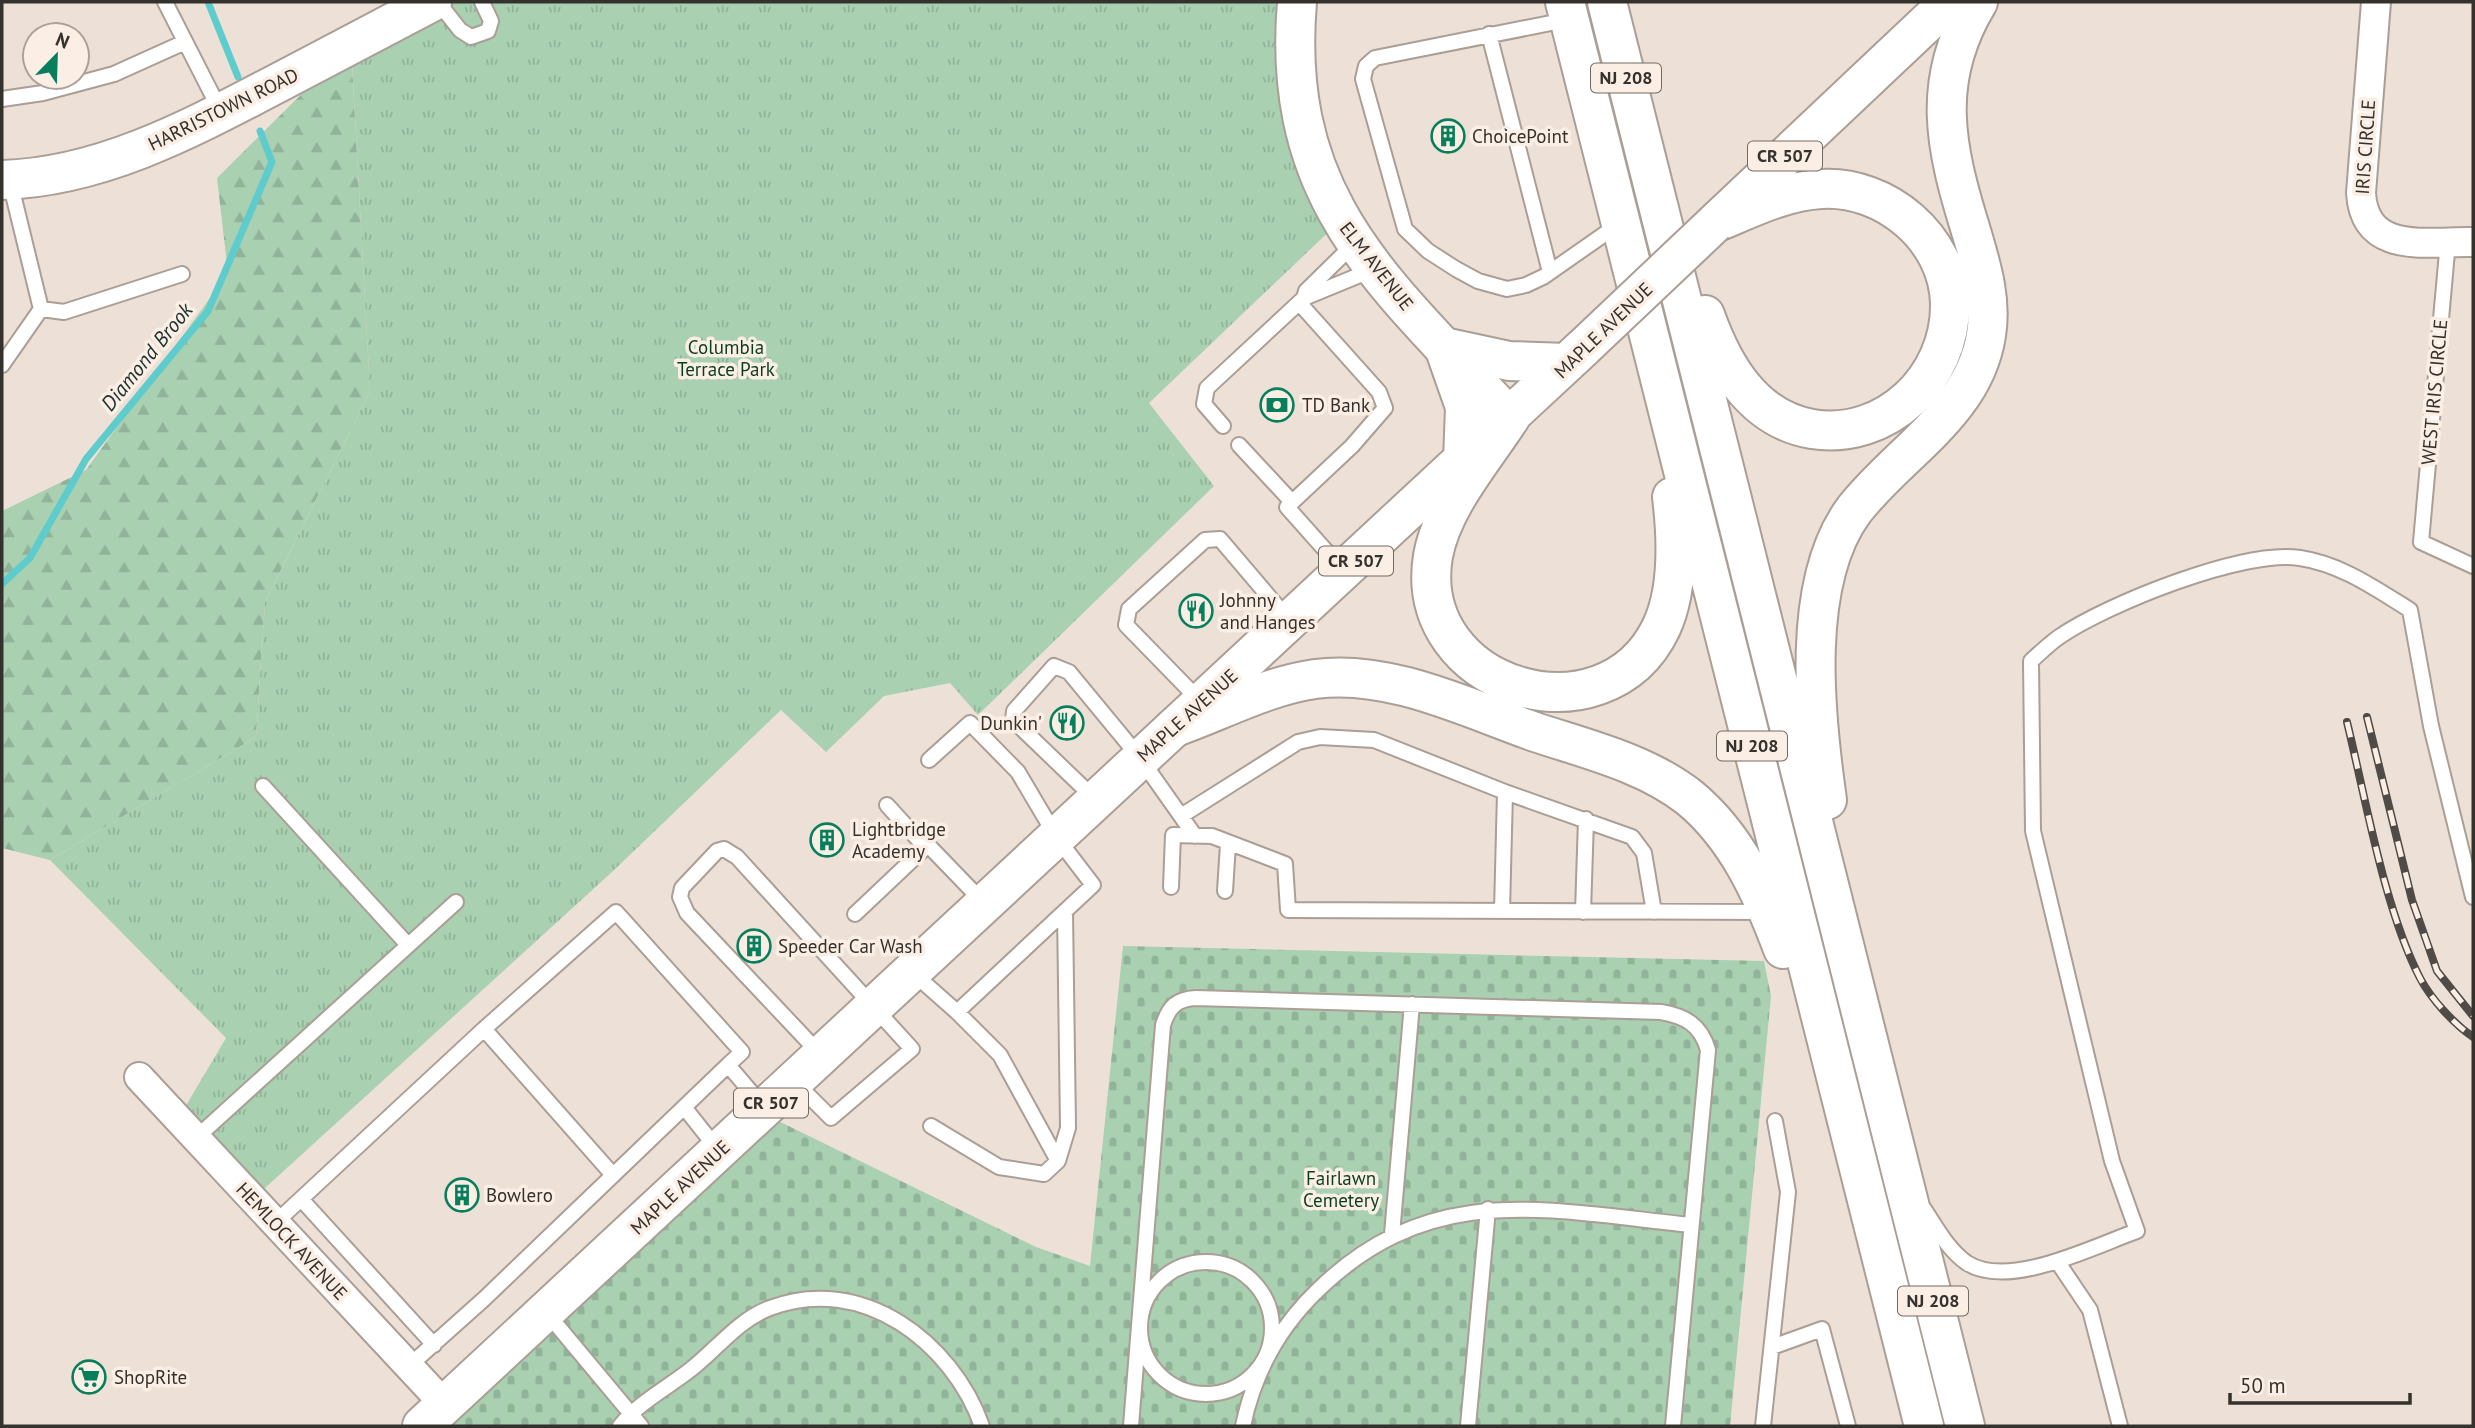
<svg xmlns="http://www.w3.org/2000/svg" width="2475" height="1428" viewBox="0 0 2475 1428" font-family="'PT Sans',sans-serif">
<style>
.forest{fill:url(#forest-firs)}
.cemetery{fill:url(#cemetery-stones)}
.park{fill:url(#park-tufts)}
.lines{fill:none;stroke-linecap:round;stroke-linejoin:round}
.stream{stroke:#5ecbcd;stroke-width:7}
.lane-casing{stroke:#aa9e95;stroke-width:18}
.street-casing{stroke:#aa9e95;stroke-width:32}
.secondary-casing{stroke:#aa9e95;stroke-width:42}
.primary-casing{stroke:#aa9e95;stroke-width:42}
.highway-casing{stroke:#aa9e95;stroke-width:42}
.lane{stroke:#fff;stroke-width:14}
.street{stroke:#fff;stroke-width:28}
.secondary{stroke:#fff;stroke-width:38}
.primary{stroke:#fff;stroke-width:38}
.highway{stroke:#fff;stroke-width:38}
.rail-casing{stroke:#504b46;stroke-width:8}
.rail{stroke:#fbeee4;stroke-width:5;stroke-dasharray:16;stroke-linecap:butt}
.primary-bridge-casing{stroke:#aa9e95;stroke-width:42;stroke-linecap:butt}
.primary-bridge{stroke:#fff;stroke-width:38}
.labels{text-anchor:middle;stroke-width:7;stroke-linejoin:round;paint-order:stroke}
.shield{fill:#fbeee4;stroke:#706a64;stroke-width:2}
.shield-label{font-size:18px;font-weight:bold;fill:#35312d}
.street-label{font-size:19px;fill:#35312d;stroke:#fbeee4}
.poi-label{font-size:19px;fill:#35312d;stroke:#fbeee4;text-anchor:start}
.park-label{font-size:19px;fill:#093e1d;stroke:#fbeee4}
.water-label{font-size:21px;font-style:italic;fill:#1c3030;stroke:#fbeee4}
</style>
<defs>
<pattern id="forest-firs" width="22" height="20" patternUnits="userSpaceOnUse" patternTransform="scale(1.75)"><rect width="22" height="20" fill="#a8d0b1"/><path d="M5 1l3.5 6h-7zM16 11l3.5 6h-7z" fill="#91b399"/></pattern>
<pattern id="cemetery-stones" width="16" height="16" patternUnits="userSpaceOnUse" patternTransform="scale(1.75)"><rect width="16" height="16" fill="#a8d0b1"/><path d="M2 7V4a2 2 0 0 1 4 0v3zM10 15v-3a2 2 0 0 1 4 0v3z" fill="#91b399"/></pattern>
<pattern id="park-tufts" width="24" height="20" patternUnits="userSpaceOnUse" patternTransform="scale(1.75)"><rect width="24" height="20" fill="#a8d0b1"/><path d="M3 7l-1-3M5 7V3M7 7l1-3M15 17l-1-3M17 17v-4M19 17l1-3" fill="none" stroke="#91b399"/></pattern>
</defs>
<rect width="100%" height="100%" fill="#ede1d7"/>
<path class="forest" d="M351 45 370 391 265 602 256 737 50 860 2 848V511L86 470 228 273 217 178Z"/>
<path class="cemetery" d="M1123 946 1764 961 1771 996 1730 1426H422L760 1112 1036 1247 1090 1266Z"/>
<path class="park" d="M432 2H1297L1340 221 1149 403 1214 486 978 715 950 683 884 696 826 752 781 710 612 872 253 1199 178 1119 226 1038 50 860 256 737 265 602 370 391 351 45Z"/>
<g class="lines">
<path class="stream" d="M208 2 238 77
M2 584 30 558 86 459 208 311 272 162 260 131"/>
<defs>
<path id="lane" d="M165 2 221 112
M438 2 460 30 471 37 488 31 491 21 482 2
M1566 20 1375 58 1366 66 1363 79 1405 229 1428 251 1456 269 1478 281 1507 289 1526 285 1543 277 1619 224
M1489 34 1550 272
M2 99 43 93 114 74 185 42
M2448 241 2421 542 2473 566
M41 309 64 312 182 274
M2 365 41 309 10 182
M1223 426 1204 404 1207 388 1304 298 1372 270
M1239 445 1292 502
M1343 570 1287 507 1352 446 1385 408 1379 392 1302 306 1306 291 1355 243
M1201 702 1126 625 1129 609 1205 540 1220 539 1288 619
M263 786 408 945
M1094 798 1013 720 1014 711 1054 666 1069 672 1140 758 1195 836
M887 805 926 848
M1181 816 1298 742 1320 737 1374 740 1505 792 1632 837 1644 853 1654 912
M1171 887 1173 835 1212 836 1285 864 1288 910 1767 912
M1225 891 1228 844
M1502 911 1505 792
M1583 912 1586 819
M855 914 928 845 984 903
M913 973 957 1012 1093 885 1057 838 1018 772 970 723 929 760
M957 1012 1000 1055 1058 1161
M484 1029 616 912 742 1052 728 1065
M794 1081 831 1118 912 1049 737 857 724 849 717 851 682 888 680 897 687 913 821 1055
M684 1107 718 1150
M931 1126 999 1167 1044 1174 1058 1161 1068 1128 1065 911
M196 1138 456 902
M301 1199 434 1345
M1924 1209C1936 1227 1948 1250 1967 1263 2009 1290 2094 1246 2137 1231L2112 1161 2033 831 2031 661C2040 653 2049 644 2059 637 2107 604 2244 549 2300 558 2341 564 2376 589 2410 610L2431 726 2473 897
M275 1223 484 1029 613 1175
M1392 1234 1412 1004
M2057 1261 2090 1310 2120 1426
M1140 1328a66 66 0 1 1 132 0a66 66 0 1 1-132 0Z
M546 1312 641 1426
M1772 1347 1822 1329 1848 1426
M409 1366 484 1299 728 1065 763 1106
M620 1426C638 1403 667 1388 690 1370 716 1350 738 1320 770 1308 862 1273 952 1342 982 1426
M1131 1426 1163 1025C1169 1007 1176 999 1196 998L1661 1012C1685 1016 1701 1025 1708 1050L1673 1426
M1243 1426C1254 1373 1280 1326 1319 1289 1433 1179 1550 1211 1691 1225
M1468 1426 1488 1209
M1763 1426 1788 1192 1775 1121"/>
<path id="street" d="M2376 2 2361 193C2365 256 2428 241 2473 242
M139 1077 445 1405"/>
<path id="secondary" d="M1297 2C1280 202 1386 283 1510 418
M2 180C101 177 190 129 276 84 328 57 380 29 432 2"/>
<path id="primary" d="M1717 221 1949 2
M1444 347 1509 361 1567 363
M1444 347 1465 407 1463 461
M422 1426 1584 347"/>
<path id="highway" d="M1565 2 1924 1426
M1607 2 1965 1426
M1705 315C1723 366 1753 419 1812 429 1886 441 1951 378 1950 304 1949 238 1885 185 1821 189 1784 191 1749 209 1715 223
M1510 418C1483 460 1442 506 1433 556 1411 688 1604 746 1661 628 1679 590 1677 538 1672 497
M1175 727C1221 711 1266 686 1315 679 1389 669 1467 708 1535 732 1586 749 1646 763 1690 798 1737 837 1762 893 1783 949
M1827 800C1815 716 1800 583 1854 510 1899 452 1974 413 1986 335 1992 299 1981 265 1971 231 1945 147 1930 81 1978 2"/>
</defs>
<use href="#lane" class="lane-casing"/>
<use href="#street" class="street-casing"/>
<use href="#secondary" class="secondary-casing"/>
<use href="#primary" class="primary-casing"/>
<use href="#highway" class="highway-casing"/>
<use href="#lane" class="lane"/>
<use href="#street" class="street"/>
<use href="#secondary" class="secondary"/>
<use href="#primary" class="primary"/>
<use href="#highway" class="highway"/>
<defs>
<path id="rail" d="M2367 717 2412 900 2437 971 2473 1016
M2347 722C2366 800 2384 908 2420 978 2431 999 2454 1024 2473 1037"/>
</defs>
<use href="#rail" class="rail-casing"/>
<use href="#rail" class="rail"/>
<defs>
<path id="primary-bridge" d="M1584 347 1715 223"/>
</defs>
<use href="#primary-bridge" class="primary-bridge-casing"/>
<use href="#primary-bridge" class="primary-bridge"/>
</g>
<defs>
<symbol id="building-ring" viewBox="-11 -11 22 22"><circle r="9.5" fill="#fbeee4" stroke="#077e5c" stroke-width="1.5"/><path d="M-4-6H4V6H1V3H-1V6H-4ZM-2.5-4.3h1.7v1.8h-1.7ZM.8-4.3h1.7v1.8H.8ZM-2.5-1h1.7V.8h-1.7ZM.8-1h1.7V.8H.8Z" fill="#077e5c"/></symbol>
<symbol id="bank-ring" viewBox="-11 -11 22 22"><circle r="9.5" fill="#fbeee4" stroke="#077e5c" stroke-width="1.5"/><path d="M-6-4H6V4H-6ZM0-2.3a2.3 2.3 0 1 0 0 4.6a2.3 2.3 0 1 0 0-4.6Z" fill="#077e5c"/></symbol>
<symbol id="restaurant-ring" viewBox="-11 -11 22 22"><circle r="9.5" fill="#fbeee4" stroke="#077e5c" stroke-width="1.5"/><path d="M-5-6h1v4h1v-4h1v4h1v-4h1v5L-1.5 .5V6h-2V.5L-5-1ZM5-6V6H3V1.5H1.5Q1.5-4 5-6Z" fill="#077e5c"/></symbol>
<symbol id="supermarket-ring" viewBox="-11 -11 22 22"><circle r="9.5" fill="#fbeee4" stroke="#077e5c" stroke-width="1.5"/><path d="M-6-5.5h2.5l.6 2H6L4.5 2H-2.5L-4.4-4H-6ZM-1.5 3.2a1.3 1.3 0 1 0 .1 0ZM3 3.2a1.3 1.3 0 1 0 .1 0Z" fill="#077e5c"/></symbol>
</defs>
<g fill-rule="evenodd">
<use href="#building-ring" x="1429" y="117" width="38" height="38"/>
<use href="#bank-ring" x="1258" y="386" width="38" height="38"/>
<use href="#restaurant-ring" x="1177" y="592" width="38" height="38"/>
<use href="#restaurant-ring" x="1048" y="704" width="38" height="38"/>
<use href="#building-ring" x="808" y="821" width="38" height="38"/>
<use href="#building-ring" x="735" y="927" width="38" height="38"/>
<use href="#building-ring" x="443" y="1176" width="38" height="38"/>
<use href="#supermarket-ring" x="70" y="1358" width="38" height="38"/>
</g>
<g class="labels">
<g class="shield">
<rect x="1591" y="63.5" width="70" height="29" rx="5"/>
<rect x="1748" y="141.5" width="74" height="29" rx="5"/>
<rect x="1319" y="546.5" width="74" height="29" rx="5"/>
<rect x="1717" y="731.5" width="70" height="29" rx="5"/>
<rect x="734" y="1088.5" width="74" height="29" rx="5"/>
<rect x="1898" y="1286.5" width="70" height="29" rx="5"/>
</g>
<g class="shield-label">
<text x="1626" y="84">NJ 208</text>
<text x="1785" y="162">CR 507</text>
<text x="1356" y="567">CR 507</text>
<text x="1752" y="752">NJ 208</text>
<text x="771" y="1109">CR 507</text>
<text x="1933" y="1307">NJ 208</text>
</g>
<g class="street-label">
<text transform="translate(223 109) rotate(-26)" y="7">HARRISTOWN ROAD</text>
<text transform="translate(2365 147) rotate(-86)" y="7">IRIS CIRCLE</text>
<text transform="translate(1377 266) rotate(52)" y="7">ELM AVENUE</text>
<text transform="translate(1603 330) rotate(-44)" y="7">MAPLE AVENUE</text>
<text transform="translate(2434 392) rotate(-85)" y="7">WEST IRIS CIRCLE</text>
<text transform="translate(1187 715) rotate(-42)" y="7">MAPLE AVENUE</text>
<text transform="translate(680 1187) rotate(-43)" y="7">MAPLE AVENUE</text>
<text transform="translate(292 1241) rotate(47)" y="7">HEMLOCK AVENUE</text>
</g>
<g class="poi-label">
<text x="1472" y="143">ChoicePoint</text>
<text x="1302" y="412">TD Bank</text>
<text x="1220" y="607">Johnny<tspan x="1220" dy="22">and Hanges</tspan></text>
<text x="1042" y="730" text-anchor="end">Dunkin'</text>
<text x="852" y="836">Lightbridge<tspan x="852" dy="22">Academy</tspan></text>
<text x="778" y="953">Speeder Car Wash</text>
<text x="486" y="1202">Bowlero</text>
<text x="114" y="1384">ShopRite</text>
</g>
<g class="park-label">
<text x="726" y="354">Columbia<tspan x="726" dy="22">Terrace Park</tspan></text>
<text x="1341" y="1185">Fairlawn<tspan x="1341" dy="22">Cemetery</tspan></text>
</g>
<g class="water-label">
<text transform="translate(147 357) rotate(-51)" y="7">Diamond Brook</text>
</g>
</g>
<rect width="2475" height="1428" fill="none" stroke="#35312d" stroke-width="7"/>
<g transform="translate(56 56) rotate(23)"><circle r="33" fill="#fbeee4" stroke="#aca29b" stroke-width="2"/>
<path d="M0-5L12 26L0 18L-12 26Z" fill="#077e5c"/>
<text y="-10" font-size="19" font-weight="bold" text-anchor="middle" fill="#35312d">N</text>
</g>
<path d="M2230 1393v10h180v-10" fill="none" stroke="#35312d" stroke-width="3.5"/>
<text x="2240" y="1393" font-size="21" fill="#35312d" stroke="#fbeee4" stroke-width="5" paint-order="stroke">50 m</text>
</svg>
